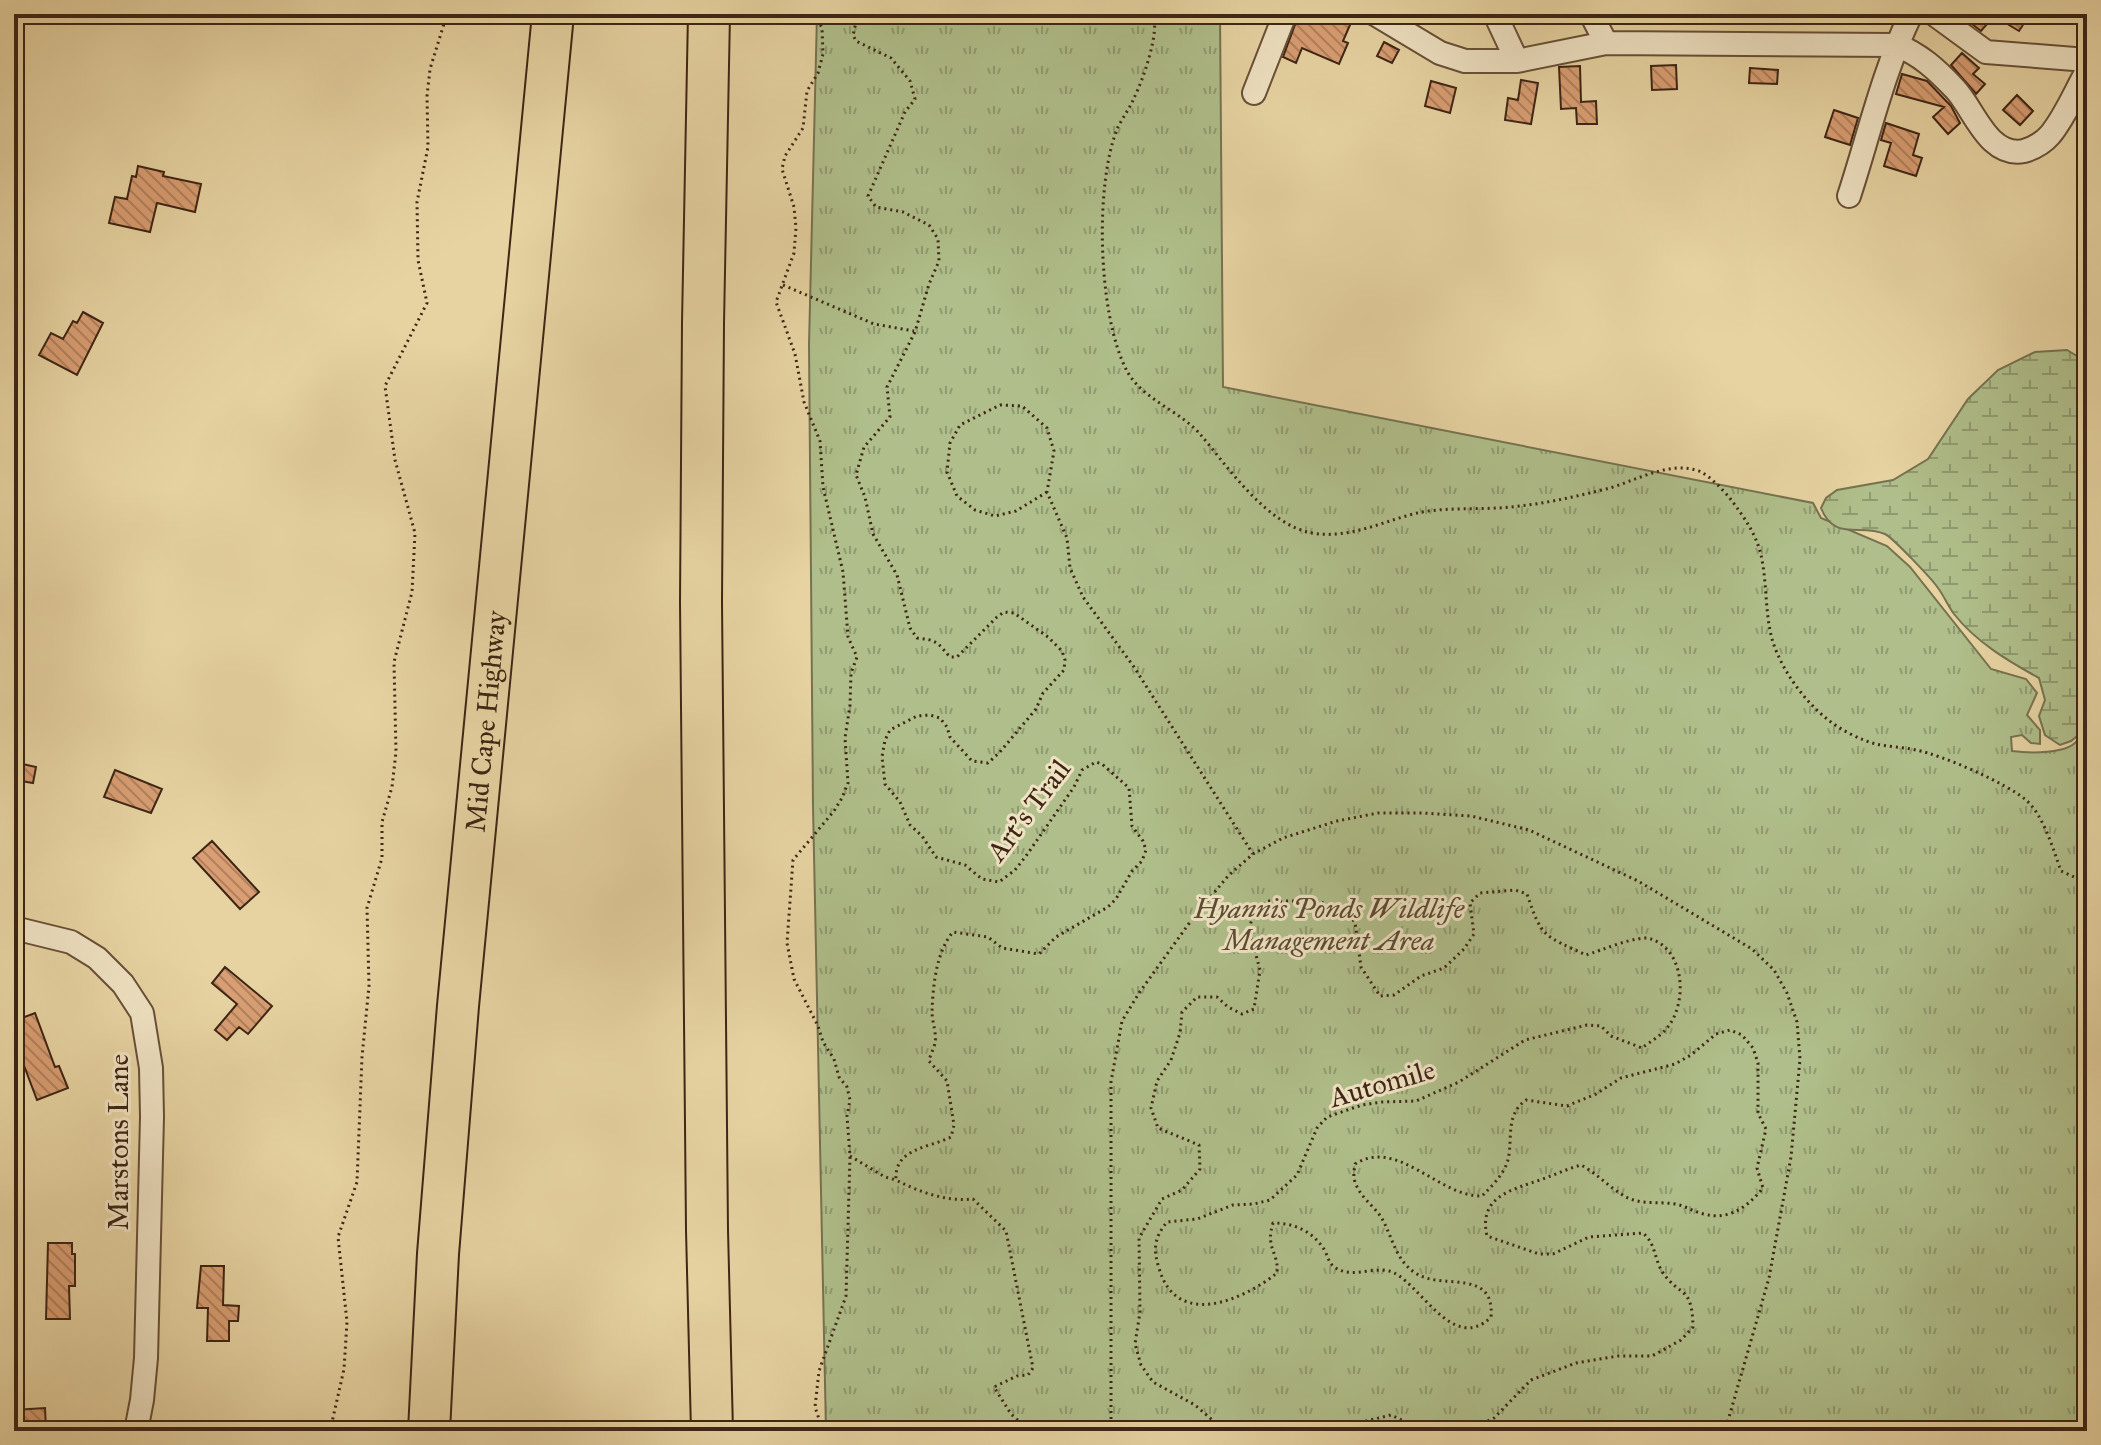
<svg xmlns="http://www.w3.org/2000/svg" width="2101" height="1445" viewBox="0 0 2101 1445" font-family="'IM FELL Great Primer',serif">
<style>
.grass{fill:url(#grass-tufts);stroke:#767250;stroke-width:2}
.wetland{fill:url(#wetland-marsh);stroke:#767250;stroke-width:2}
.building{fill:url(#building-back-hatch);stroke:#3e2515;stroke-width:2}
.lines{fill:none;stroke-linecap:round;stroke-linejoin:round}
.minor-casing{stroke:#685038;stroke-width:26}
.motorway-casing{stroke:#3e2515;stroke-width:44}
.path{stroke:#3e2515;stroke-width:3;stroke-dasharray:2 4;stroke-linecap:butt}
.minor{stroke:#efe2c3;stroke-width:22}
.motorway{stroke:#e7d3a2;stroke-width:40}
.labels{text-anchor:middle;stroke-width:6;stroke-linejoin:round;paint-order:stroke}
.street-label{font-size:28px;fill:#3e2515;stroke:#efe2c3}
.park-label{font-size:28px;font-style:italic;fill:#5a4b32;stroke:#efe2c3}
</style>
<defs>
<pattern id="grass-tufts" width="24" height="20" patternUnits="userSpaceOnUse" patternTransform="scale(2)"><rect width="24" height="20" fill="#afbe8a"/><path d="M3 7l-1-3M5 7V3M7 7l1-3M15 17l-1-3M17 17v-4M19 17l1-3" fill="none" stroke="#909a70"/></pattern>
<pattern id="wetland-marsh" width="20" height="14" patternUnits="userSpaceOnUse" patternTransform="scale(2)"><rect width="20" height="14" fill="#afbe8a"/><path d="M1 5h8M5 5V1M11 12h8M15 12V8" fill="none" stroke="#909a70"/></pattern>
<pattern id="building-back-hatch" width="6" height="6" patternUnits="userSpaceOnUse" patternTransform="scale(2)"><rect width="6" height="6" fill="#d99e73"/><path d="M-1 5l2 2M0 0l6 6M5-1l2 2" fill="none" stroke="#b1815d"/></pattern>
</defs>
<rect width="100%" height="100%" fill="#e7d3a2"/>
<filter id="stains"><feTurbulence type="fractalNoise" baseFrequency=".0025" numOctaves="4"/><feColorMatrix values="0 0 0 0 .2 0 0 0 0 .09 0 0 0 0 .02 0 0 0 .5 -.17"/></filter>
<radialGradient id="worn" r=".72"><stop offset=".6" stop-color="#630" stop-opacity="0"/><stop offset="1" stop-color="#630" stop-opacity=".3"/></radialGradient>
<path class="grass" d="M817 14H1220L1223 387 1813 503 1821 518 1887 546 1910 567 1991 669 2026 679 2037 693 2027 715 2040 730V744L2031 743 2022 735 2011 737 2012 751C2027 753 2070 755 2078 739 2083 730 2084 707 2087 695V1431H826L813 806 809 345Z"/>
<path class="wetland" d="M2067 350 2087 362V728L2071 741 2060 745 2045 735 2039 716 2045 700 2039 678C2008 661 1976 642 1954 614 1948 606 1944 596 1938 588 1932 579 1893 538 1885 534 1861 523 1834 542 1821 508L1826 498 1837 490 1893 480 1928 459 1968 399 1998 370 2035 352Z"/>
<path class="building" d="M1299 14H1313L1329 21 1332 14H1343L1353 18 1343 41 1348 43 1339 64 1302 48 1296 63 1283 57Z
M1959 14H2030L2019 31 1994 16 1981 31Z
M1384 42 1399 50 1392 63 1377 56Z
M1962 53 1979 68 1973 74 1985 84 1976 94 1951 65Z
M1676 65 1677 89 1652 90 1651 66Z
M1580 66 1581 102 1596 101 1597 124H1577L1576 108 1561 109 1559 67Z
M1750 68 1778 70 1777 84 1749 83Z
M1902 74 1927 81 1951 106 1960 123 1948 134 1933 117 1944 107 1896 94Z
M1521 80 1538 83 1531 124 1505 120 1508 98 1518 100Z
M1431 81 1456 88 1450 113 1425 106Z
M2017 95 2033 111 2020 125 2003 110Z
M1834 110 1858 118 1850 145 1825 137Z
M1886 123 1919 134 1913 155 1922 158 1916 176 1884 166 1891 143 1881 140Z
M138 166 164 172 163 176 201 184 195 212 157 203 150 232 109 223 115 197 127 199 132 176 136 177Z
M83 312 103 323 77 375 39 355 51 333 63 339 73 321 77 323Z
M18 763 36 767 33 783 15 780Z
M115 770 162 789 151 813 104 797Z
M212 841 259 892 240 909 193 858Z
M225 967 272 1006 248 1034 239 1027 227 1040 215 1030 237 1004 212 983Z
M35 1013 55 1067 59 1066 68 1088 37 1100 14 1039V1021Z
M48 1243H72V1254H75V1286H69L70 1319H46Z
M201 1266H224L223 1305 239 1306 238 1321H229V1341H207L208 1308H197Z
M45 1408 46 1428 14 1430V1410Z"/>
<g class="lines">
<defs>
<path id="minor" d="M1375 14 1440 53 1465 61H1517L1606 43 1896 45C1920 54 1937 70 1955 89 1974 109 1988 158 2024 151 2034 148 2043 143 2050 135 2065 117 2075 92 2087 71
M1495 14 1517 61
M1591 14 1606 43
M1934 14 1986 52 2087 60
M1254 93 1285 14
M1849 196C1869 135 1883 72 1911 14
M14 928 71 942 97 958 123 984 142 1013 151 1068 152 1117 146 1358 142 1400 136 1431"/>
<g id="motorway">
<path d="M709 14 703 323 701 602 707 1230 712 1431"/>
<path id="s1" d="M429 1431 438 1254 458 1006 553 14"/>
</g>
</defs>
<use href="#minor" class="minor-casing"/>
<use href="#motorway" class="motorway-casing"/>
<path class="path" d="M815 14 822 28 823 54 818 73 807 91 803 128 785 156 782 169 794 207 796 228 794 253 776 302 795 354 804 402 820 441 823 487 843 572 848 637 857 657 851 673 850 705 845 738 848 783 842 798 834 811 793 860 787 943 794 979 818 1026 823 1042 834 1059 839 1077 847 1087 850 1100 847 1116 850 1156 846 1296 819 1371 815 1407 823 1431
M858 14 853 35 856 41 891 58 910 81 915 99 905 112 868 196 876 207 903 212 929 225 938 239 939 261 929 284 915 332 887 387 890 417 864 447 856 475 865 497 873 534 897 575 910 628 917 638C937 640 937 642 950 657H957L997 617 1004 612 1014 613 1048 637 1062 651 1065 660 1064 670 1043 693 1036 709 1000 752 988 763 972 761 950 737 947 727 940 718 930 715 917 716 890 730 885 740 882 757 885 784 900 802 910 825 922 836 936 857 965 865 982 879 999 882 1015 870 1026 856 1074 787 1082 770 1096 762 1102 764 1129 788 1132 826 1143 841 1146 850 1142 861 1132 871 1116 899 1108 907 1056 937 1039 954 1002 948 988 937 953 932C936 952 933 986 932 1012 932 1022 937 1034 935 1043 934 1049 930 1055 929 1061L947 1081 954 1125 951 1137C929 1148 894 1148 896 1180 919 1192 947 1202 973 1199L1006 1231 1033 1368 1028 1375 1017 1376 994 1387 1011 1414 1030 1431
M1153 14C1160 32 1143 80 1134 98 1130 108 1123 117 1118 127 1094 183 1098 317 1127 371 1142 399 1180 411 1200 434 1228 467 1267 525 1312 533 1350 540 1387 519 1422 512 1451 507 1482 510 1511 507 1543 504 1574 497 1606 489 1634 482 1668 460 1699 471 1710 476 1721 488 1729 497 1744 517 1758 536 1762 560 1768 591 1764 626 1778 655 1788 678 1807 703 1827 719 1839 729 1862 741 1876 744 1889 747 1903 747 1916 750 1942 755 2006 783 2026 800 2044 816 2053 849 2061 871L2087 883
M783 285 874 324 914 331
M1047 492 1016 511 995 516 975 510 957 496 947 472 950 443 960 425 1000 405 1022 406 1047 428 1054 451 1047 492 1067 538 1070 568 1083 597 1134 667 1253 854
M850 1156 885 1177 896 1180
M1112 1426 1204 1431
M330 1431 344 1369 347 1322 338 1237 357 1182 362 1057 369 986 367 908 382 858V822L392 787 396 752 394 662 412 592 415 533 395 460 385 386 427 303 418 260 417 202 428 147 427 96 430 69 447 14
M1111 1431V1082L1122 1021 1139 993 1193 918 1228 876 1253 854 1283 838 1337 821 1378 813H1422L1471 816 1529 830 1638 881 1752 949 1774 970 1787 993 1797 1022 1800 1059 1791 1157 1769 1278 1725 1431
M1225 1431 1195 1405 1153 1382 1141 1365 1135 1344 1140 1312 1139 1238 1162 1199 1182 1190 1200 1169 1199 1145 1158 1128 1151 1108 1157 1081 1171 1060 1180 1033 1182 1012 1197 997H1217L1228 1007 1242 1014 1254 1009 1260 970 1249 929 1254 912 1267 901H1318L1340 909 1355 922 1361 967 1380 996 1394 995 1421 976 1444 968 1464 949 1474 934 1470 903 1480 893 1515 890 1527 894C1542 939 1544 935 1586 955 1600 951 1639 934 1651 939 1684 950 1687 999 1670 1024 1664 1034 1651 1041 1642 1048L1611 1036 1601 1026 1587 1025 1525 1040 1459 1082 1416 1101 1382 1102 1362 1105 1327 1117 1317 1128 1297 1175 1270 1200 1254 1204 1233 1205 1197 1219 1167 1222C1154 1238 1153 1249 1159 1268 1176 1329 1242 1301 1277 1273 1279 1252 1265 1249 1273 1223 1295 1223 1314 1232 1325 1251 1328 1257 1329 1263 1334 1267 1352 1279 1370 1267 1389 1271 1418 1278 1452 1356 1491 1317 1495 1268 1443 1290 1417 1274 1395 1261 1393 1237 1381 1217 1373 1205 1360 1197 1355 1182 1353 1176 1354 1171 1355 1164 1397 1137 1439 1197 1482 1196 1492 1186 1504 1174 1508 1160 1513 1138 1505 1115 1526 1100L1567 1106 1596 1094 1621 1078 1675 1064 1691 1055 1716 1034 1730 1030 1742 1035 1753 1048 1758 1063V1113L1766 1129 1757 1168 1763 1188C1748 1206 1730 1221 1704 1214 1694 1212 1686 1206 1675 1204 1657 1201 1638 1206 1621 1194 1607 1185 1596 1173 1581 1165 1567 1169 1554 1175 1540 1180 1511 1190 1478 1197 1487 1236L1539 1254H1553L1589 1237 1643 1233C1656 1244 1654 1259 1663 1273 1681 1298 1692 1285 1693 1327L1681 1340 1652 1356H1618L1576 1363 1531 1380 1494 1418 1471 1429 1453 1431
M1285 1431 1302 1422 1337 1428 1391 1415 1406 1422 1442 1431"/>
<use href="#minor" class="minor"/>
<use href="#motorway" class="motorway"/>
</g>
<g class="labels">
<g class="street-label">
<text dy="10" stroke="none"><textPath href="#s1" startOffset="712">Mid Cape Highway</textPath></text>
<text transform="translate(1028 810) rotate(-53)" y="10">Art's Trail</text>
<text transform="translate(1382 1083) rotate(-16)" y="10">Automile</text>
<text transform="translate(118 1142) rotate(-90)" y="10">Marstons Lane</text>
</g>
<g class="park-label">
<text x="1329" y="918">Hyannis Ponds Wildlife<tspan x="1329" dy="32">Management Area</tspan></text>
</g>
</g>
<rect width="2101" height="1445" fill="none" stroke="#e7d3a2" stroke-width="48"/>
<rect x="16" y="16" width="2069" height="1413" fill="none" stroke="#3e2515" stroke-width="4"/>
<rect x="24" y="24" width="2053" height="1397" fill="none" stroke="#3e2515" stroke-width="2"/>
<rect width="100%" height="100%" filter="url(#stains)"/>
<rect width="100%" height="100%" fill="url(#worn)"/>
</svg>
